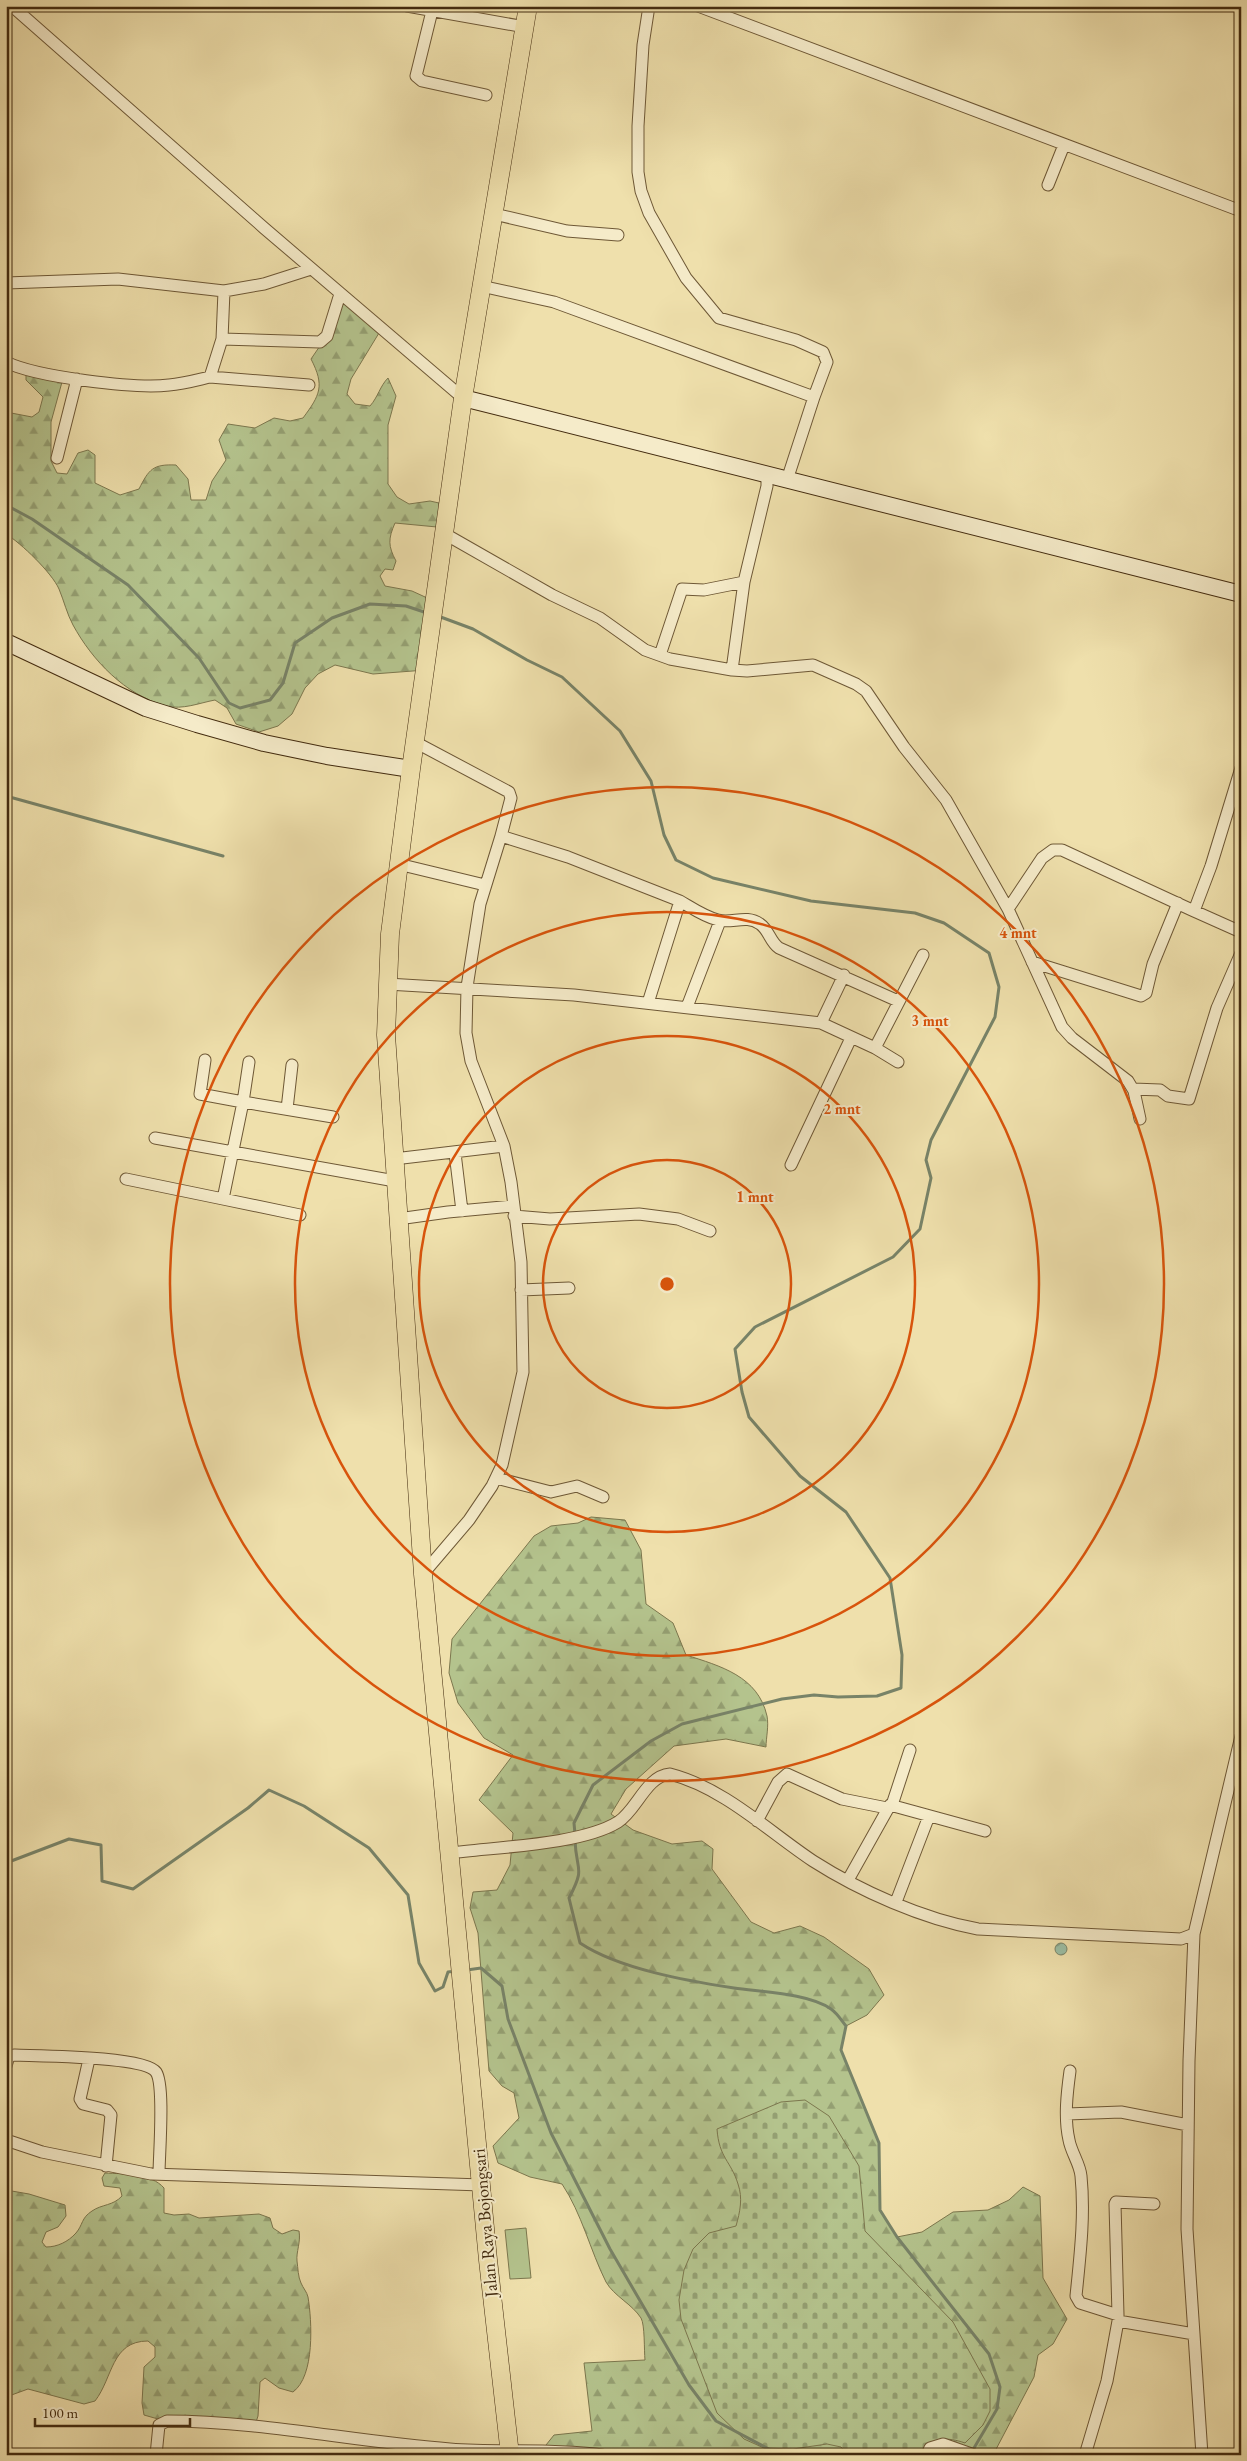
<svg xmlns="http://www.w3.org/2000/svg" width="1247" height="2461" viewBox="0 0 1247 2461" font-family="'EB Garamond',serif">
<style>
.forest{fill:url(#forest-firs);stroke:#7c774e}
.cemetery{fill:url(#cemetery-stones);stroke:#7c774e}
.park{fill:#b4c38d;stroke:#7c774e}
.water{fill:url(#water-waves);stroke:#788368}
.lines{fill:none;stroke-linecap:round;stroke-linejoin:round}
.stream{stroke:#788368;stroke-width:3}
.street-casing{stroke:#6e5836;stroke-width:13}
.secondary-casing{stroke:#432b0f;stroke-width:18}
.primary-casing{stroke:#432b0f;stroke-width:19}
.street{stroke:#f5ebc9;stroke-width:11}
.secondary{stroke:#f5ebc9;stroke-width:16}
.primary{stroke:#efe0ac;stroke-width:18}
.ring{fill:none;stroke:#d8540c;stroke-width:2.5}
.labels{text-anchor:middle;stroke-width:4;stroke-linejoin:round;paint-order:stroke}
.street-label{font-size:18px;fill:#432b0f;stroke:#f5ebc9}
.centre{fill:#d8540c;stroke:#f5ebc9;stroke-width:2.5}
.ring-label{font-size:15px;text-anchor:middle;font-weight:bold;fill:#d8540c;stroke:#f5ebc9;stroke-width:4;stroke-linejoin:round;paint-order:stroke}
</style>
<defs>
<pattern id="forest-firs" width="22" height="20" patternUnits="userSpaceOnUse" patternTransform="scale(1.25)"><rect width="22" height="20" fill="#b4c38d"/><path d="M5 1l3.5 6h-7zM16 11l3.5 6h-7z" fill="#949f72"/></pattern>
<pattern id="cemetery-stones" width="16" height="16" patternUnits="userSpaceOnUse" patternTransform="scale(1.25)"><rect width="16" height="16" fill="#b4c38d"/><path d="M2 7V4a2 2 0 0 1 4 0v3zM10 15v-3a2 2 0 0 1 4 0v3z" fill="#949f72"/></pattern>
<pattern id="water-waves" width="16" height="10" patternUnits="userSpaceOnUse" patternTransform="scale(1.25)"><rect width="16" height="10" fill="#9bbea4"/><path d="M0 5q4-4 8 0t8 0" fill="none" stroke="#809b84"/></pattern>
</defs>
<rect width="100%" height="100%" fill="#efe0ac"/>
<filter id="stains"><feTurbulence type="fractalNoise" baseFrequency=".004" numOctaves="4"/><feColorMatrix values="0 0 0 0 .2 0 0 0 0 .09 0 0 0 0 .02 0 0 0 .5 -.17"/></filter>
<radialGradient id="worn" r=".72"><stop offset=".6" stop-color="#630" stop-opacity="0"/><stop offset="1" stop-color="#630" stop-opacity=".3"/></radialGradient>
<path class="forest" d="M344 297 379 333 351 379 347 394 355 404 370 406C378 397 380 386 388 378L396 396 388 425V484L397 497 409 504 430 501 439 503 440 514 437 527 395 523C388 539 388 546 396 561L393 570 385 569 380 576 385 586 412 591 436 602 426 670 373 674 335 665 318 674 305 688 292 714 278 726 259 732 236 724 227 708 215 700C199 703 183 710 166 706 125 695 92 660 73 625 67 614 64 601 59 589 52 573 21 543 6 534V412L32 417 39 412 43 397 26 380V375L62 382 51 422V461L57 473 67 474 78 453 88 450 95 455V483L120 495 139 489C149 469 153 464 176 465L188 479 191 500H206L212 481 226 460 219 440 228 424 255 428 274 418 290 421 303 418C320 395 325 386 311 359L324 340Z
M591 1517 625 1520 641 1550 646 1604 673 1623 686 1655C720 1666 758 1676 767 1716 769 1726 766 1738 766 1747L726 1739 674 1746 626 1789 611 1814 633 1830 672 1844 702 1841 713 1849 712 1869 751 1922 774 1933 800 1926 824 1937 869 1969 884 1995 867 2015 846 2026 841 2050 879 2143 880 2210 897 2237 922 2232 953 2212 988 2210 1009 2200 1023 2187 1040 2196 1043 2278 1067 2319 1053 2344 1038 2355 1034 2377 993 2455H547L546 2445 554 2435 592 2431 584 2363 645 2360C644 2350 645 2325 641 2318 632 2304 614 2296 606 2282 590 2250 582 2214 562 2184L530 2177 498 2163 493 2146 519 2118 514 2093 502 2086 489 2071 478 1933 470 1908 473 1892 497 1890 510 1865 513 1833 479 1800 513 1755 484 1738 458 1703 449 1673 452 1639 534 1536 551 1526 578 1523Z
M105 2173C124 2174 151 2173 164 2188V2213L174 2215 189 2214 199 2218 259 2214 270 2218 273 2228 282 2234 293 2230 299 2231C301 2242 296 2252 297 2261 298 2268 298 2277 301 2283 303 2288 307 2292 308 2297 312 2321 315 2376 293 2392L279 2388 265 2378 260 2382 258 2416 255 2425 165 2421 144 2415 142 2403 144 2367 155 2357V2347L148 2341C111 2341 113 2378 95 2401L84 2404 28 2389 6 2397V2190L29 2194 65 2205 66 2216 58 2227 46 2232 42 2242 46 2247C57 2247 68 2242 76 2233 83 2225 81 2218 92 2211 102 2204 113 2206 122 2196L120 2188 104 2186 102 2178Z"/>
<path class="cemetery" d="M805 2100 829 2116 859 2166 865 2231 953 2322 990 2389V2411L983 2425 965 2443C948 2437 930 2436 922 2455H848L841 2447 827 2444 793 2449 764 2448 744 2439 717 2413 681 2319 679 2300 684 2270 693 2249 709 2233 736 2226C740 2212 743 2198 738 2184 731 2161 719 2158 717 2129L781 2102Z"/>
<path class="park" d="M526 2228 531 2278 510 2279 505 2230Z"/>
<path class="water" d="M1055 1949a6 6 0 1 1 12 0a6 6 0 1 1-12 0Z"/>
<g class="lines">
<path class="stream" d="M6 505 32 519 128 585 199 658 229 703 240 708 270 700 283 683 295 643 332 618 370 604 406 606 427 613
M438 616 473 629 527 660 562 677 620 731 651 781 664 835 676 860 713 878 811 901 915 913 944 923 989 953 999 987 995 1017 931 1140 926 1160 931 1178 920 1229 893 1257 755 1327 735 1349 742 1392 749 1417 800 1476 846 1512 890 1578 902 1655 901 1688 877 1696 838 1697 814 1695 782 1699 682 1724 651 1741 593 1785 574 1823 575 1834
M6 796 223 856
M575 1840C576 1872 586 1866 569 1898L580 1943C619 1969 688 1981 734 1988 760 1992 809 1993 831 2009 837 2013 842 2021 846 2026L841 2050 879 2143 880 2210 897 2237 989 2354 1000 2387 997 2409 974 2448
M6 1863 69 1839 101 1845 102 1881 133 1889 248 1808 269 1790 304 1806 369 1848 408 1895 419 1963 435 1991 443 1987 448 1972 456 1971
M467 1970 481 1968 502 1986 508 2019 551 2133 610 2249 689 2385 716 2421 780 2455"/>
<defs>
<path id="street" d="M12 6 264 228 463 398
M407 6 525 27
M649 6 643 45 638 126V172L641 191 649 213 686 278 719 318 796 340 823 352 827 362 814 397
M698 6 1241 211
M432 11 416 76 422 81 486 95
M1048 185 1064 145
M494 214 567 231 618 235
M6 283 118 279 224 291 264 284 311 269
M481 286 554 302 814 397 787 480
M222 339 320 342 327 336 340 294
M6 362C36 377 135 389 169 385 183 384 197 380 210 377L222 339 224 291
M210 377 309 385
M57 458 77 379
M445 534 552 595 600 618 645 650 670 659 732 670 747 671 813 665 856 684 866 691 904 747 946 800 1008 909 1062 1027 1072 1038 1128 1081 1134 1091 1140 1119
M660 655 682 589 704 590 744 582 767 486V475
M732 670 744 582
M415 742 509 792 511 798 501 836
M1241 768 1211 866 1194 911 1241 932
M398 864 485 885
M680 901C692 908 705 917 718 920 732 924 746 914 760 924 769 930 770 942 779 948L898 1001
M1008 909 1042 858 1053 850H1062L1194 911
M1032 962 1141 996 1146 993 1153 964 1178 903
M387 984 574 995 821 1023 875 1048 898 1062
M687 1007 720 921
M821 1023 844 975
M875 1048 923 955
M249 1062 243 1102 333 1117
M1133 1089 1160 1090 1168 1096 1189 1099 1217 1008 1241 953
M287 1109 292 1065
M155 1138 395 1181
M455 1153 462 1211
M394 1159 504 1146
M791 1165 851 1038
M126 1179 223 1199 243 1102 200 1094 205 1060
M223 1199 300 1215
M514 1216 550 1219 639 1214 678 1219 710 1231
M398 1219 448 1212 512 1206
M521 1290 569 1288
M496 1478 551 1492 577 1486 603 1497
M423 1574 469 1520 492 1486 502 1465 523 1372 521 1262 511 1182 504 1146 471 1061 466 1033 467 987 480 904 501 836 568 857 680 901 648 1003
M892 1805 910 1750
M757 1821 778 1782 787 1774 842 1799 887 1808
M450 1853C495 1847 581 1845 618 1822 637 1810 646 1776 670 1774 724 1788 768 1831 813 1861 860 1891 923 1919 978 1929L1181 1939 1194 1934 1241 1736
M848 1880 890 1805 985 1831
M896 1902 929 1816
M1194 1934 1189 2061 1187 2229 1202 2455
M89 2059 80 2099 83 2104 107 2110 111 2115 106 2166
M6 2066 9 2056 15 2055C39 2056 145 2056 156 2072 165 2085 159 2155 159 2174
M1070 2071C1067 2093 1064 2118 1069 2140 1071 2152 1080 2164 1081 2176 1085 2216 1080 2256 1076 2296L1080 2303 1118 2315V2321
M1067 2114 1121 2112 1188 2125
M6 2140 42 2152 151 2174 482 2185
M1118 2315 1115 2204 1116 2202 1154 2204
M156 2455 159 2425 167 2421C262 2421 355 2442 450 2449 501 2453 552 2448 602 2455
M927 2455 930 2448 943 2444 974 2455
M1085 2455 1107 2381 1118 2321 1194 2334"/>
<path id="secondary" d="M463 398 1241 594
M6 642 146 708 197 724 264 743 327 756 411 769"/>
<path id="primary" d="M510 2455 488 2260 423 1574 386 1035 390 934 411 769 463 398 528 6"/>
</defs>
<use href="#street" class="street-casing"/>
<use href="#secondary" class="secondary-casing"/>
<use href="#primary" class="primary-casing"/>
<use href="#street" class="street"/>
<use href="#secondary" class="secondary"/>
<use href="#primary" class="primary"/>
</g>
<g class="ring">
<circle cx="667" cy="1284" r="124"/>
<circle cx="667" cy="1284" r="248"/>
<circle cx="667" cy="1284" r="372"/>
<circle cx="667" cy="1284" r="497"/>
</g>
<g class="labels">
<g class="street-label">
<text transform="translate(485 2223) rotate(-95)" y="6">Jalan Raya Bojongsari</text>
</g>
</g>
<circle cx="667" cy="1284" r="8" class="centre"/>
<g class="ring-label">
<text x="1018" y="938">4 mnt</text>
<text x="930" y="1026">3 mnt</text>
<text x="842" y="1114">2 mnt</text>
<text x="755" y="1202">1 mnt</text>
</g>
<rect width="1247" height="2461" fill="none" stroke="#efe0ac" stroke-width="25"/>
<rect x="8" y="8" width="1232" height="2446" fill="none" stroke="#432b0f" stroke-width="2.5"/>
<rect x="12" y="12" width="1222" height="2436" fill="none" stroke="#432b0f"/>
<path d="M35 2418v8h155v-8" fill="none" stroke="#432b0f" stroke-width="2.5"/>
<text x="42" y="2418" font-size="15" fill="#432b0f" stroke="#f5ebc9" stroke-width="4" paint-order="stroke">100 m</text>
<rect width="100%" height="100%" filter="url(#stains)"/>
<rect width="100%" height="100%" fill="url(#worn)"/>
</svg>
